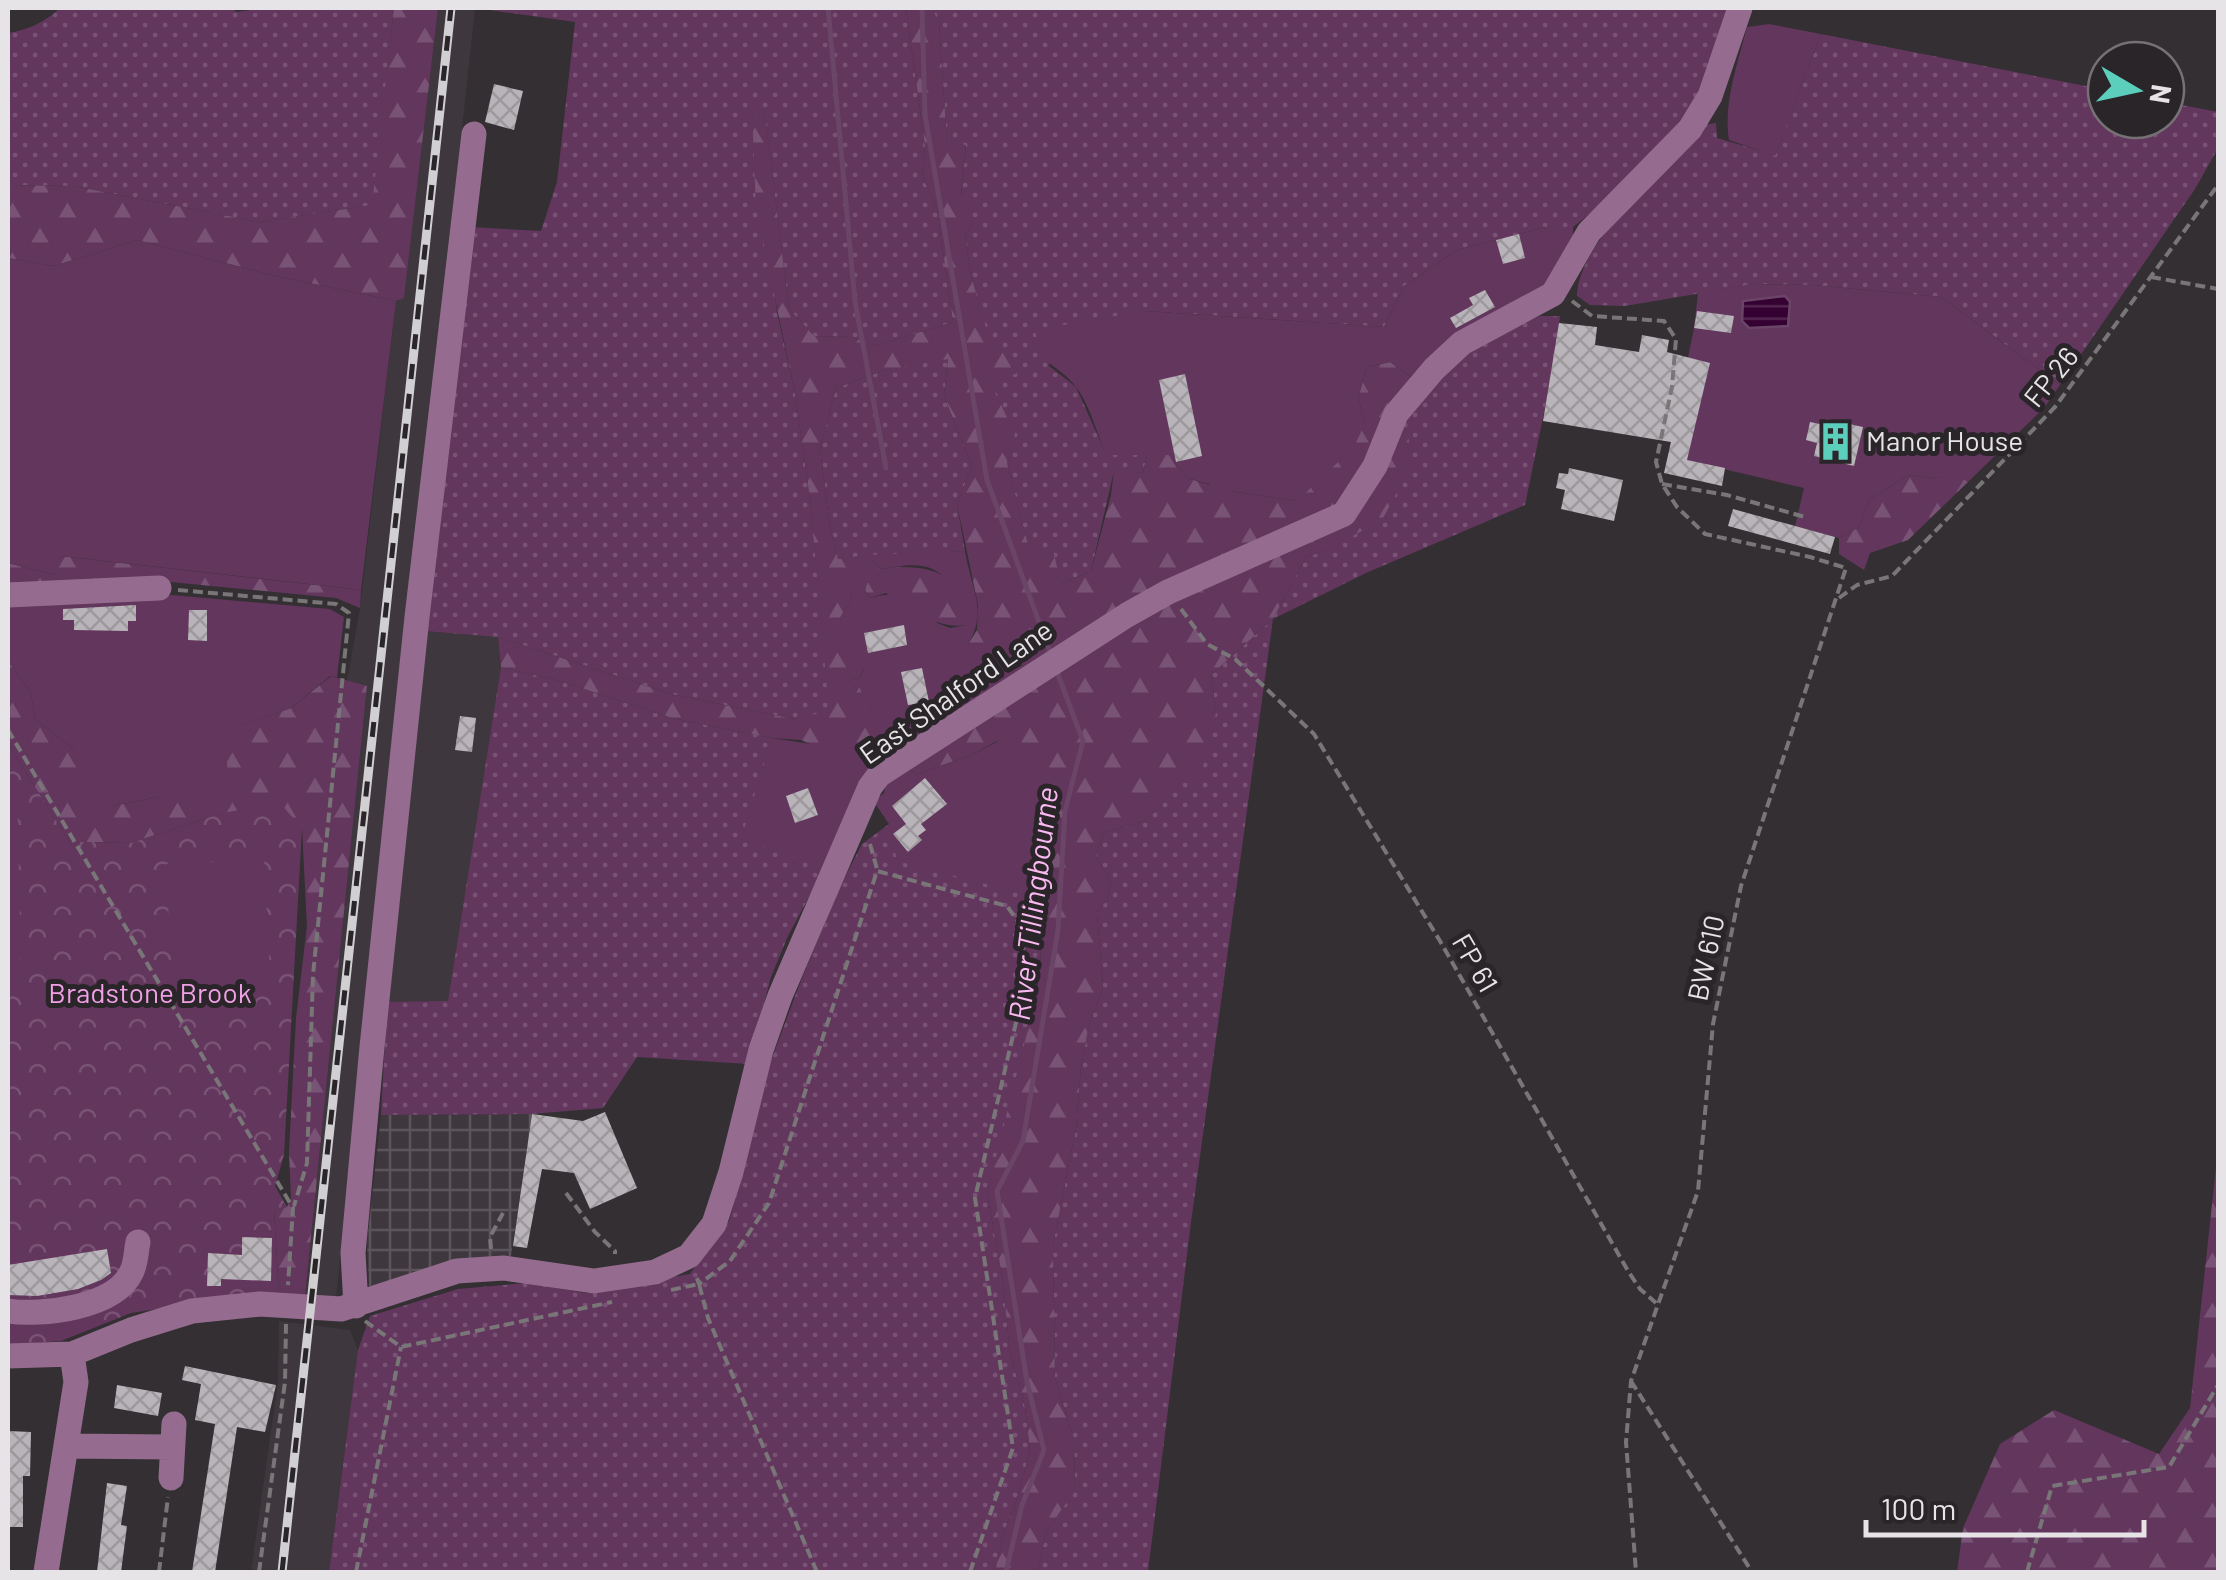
<svg xmlns="http://www.w3.org/2000/svg" width="2226" height="1580" viewBox="0 0 2226 1580" font-family="Barlow,sans-serif">
<style>
.built{fill:#3f373e}
.industrial{fill:url(#industrial-grid)}
.grass{fill:url(#grass-dots)}
.forest{fill:url(#forest-firs)}
.park{fill:url(#park-crowns)}
.garden{fill:#63365e}
.water{fill:url(#water-rules);stroke:#6a4568;stroke-width:2.5}
.lines{fill:none;stroke-linecap:round;stroke-linejoin:round}
.stream{stroke:#6a4568;stroke-width:5}
.building{fill:url(#building-cross-hatch)}
.path{stroke:#797678;stroke-width:4;stroke-dasharray:10 5;stroke-linecap:butt}
.minor{stroke:#956c8f;stroke-width:25}
.rail-casing{stroke:#d1cfd1;stroke-width:9}
.rail{stroke:#292528;stroke-width:5;stroke-dasharray:15;stroke-linecap:butt}
.labels{text-anchor:middle;stroke-width:10;stroke-linejoin:round;paint-order:stroke}
.street-label{font-size:28px;fill:#e6e4e6;stroke:#292528}
.poi-label{font-size:28px;fill:#e6e4e6;stroke:#292528;text-anchor:start}
.park-label{font-size:28px;fill:#f19fe6;stroke:#292528}
.water-label{font-size:30px;font-style:italic;fill:#fab8f1;stroke:#292528}
</style>
<defs>
<pattern id="industrial-grid" width="8" height="8" patternUnits="userSpaceOnUse" patternTransform="scale(2.5)"><rect width="8" height="8" fill="#3f373e"/><path d="M0 4h8M4 0v8" fill="none" stroke="#5b545a"/></pattern>
<pattern id="grass-dots" width="8" height="8" patternUnits="userSpaceOnUse" patternTransform="scale(2.5)"><rect width="8" height="8" fill="#63365e"/><path d="M2 2h.1M6 6h.1" fill="none" stroke="#795375" stroke-width="1.8" stroke-linecap="round"/></pattern>
<pattern id="forest-firs" width="22" height="20" patternUnits="userSpaceOnUse" patternTransform="scale(2.5)"><rect width="22" height="20" fill="#63365e"/><path d="M5 1l3.5 6h-7zM16 11l3.5 6h-7z" fill="#795375"/></pattern>
<pattern id="park-crowns" width="20" height="18" patternUnits="userSpaceOnUse" patternTransform="scale(2.5)"><rect width="20" height="18" fill="#63365e"/><path d="M2 6a3 3 0 1 1 6 0M12 15a3 3 0 1 1 6 0" fill="none" stroke="#795375"/></pattern>
<pattern id="water-rules" width="6" height="5" patternUnits="userSpaceOnUse" patternTransform="scale(2.5)"><rect width="6" height="5" fill="#350132"/><path d="M0 2.5h6" fill="none" stroke="#522650"/></pattern>
<pattern id="building-cross-hatch" width="8" height="8" patternUnits="userSpaceOnUse" patternTransform="scale(2.5)"><rect width="8" height="8" fill="#b9b4b9"/><path d="M0 0l8 8M0 8l8-8" fill="none" stroke="#9c989c"/></pattern>
</defs>
<rect width="100%" height="100%" fill="#332f32"/>
<path class="built" d="M438 8H475L336 1298 305 1296 367 687 347 681 360 608 396 301 404 298Z
M424 631 498 637 501 667 448 1002H387Z
M279 1321 350 1330 358 1350 329 1572H251L278 1382Z"/>
<path class="industrial" d="M532 1114 511 1256 477 1260 392 1285 369 1286 367 1242 381 1115Z"/>
<path class="grass" d="M60 8H232L236 12 266 8H394L373 205 260 222 73 186 8 185V33C28 30 45 22 60 8Z
M475 8H906L925 146 922 175 937 209 953 322 875 346 852 337 814 336 789 309 764 108 752 111 777 312 795 393 810 499 830 712 794 719 671 694 498 637 424 631 470 227 541 231 557 182 575 22Z
M931 8H1730L1707 77 1689 113 1607 200 1573 227H1546L1457 250 1404 286 1384 327 1145 311 1048 365 1076 387 1106 454 1147 455 1143 473 1114 471 1091 571 1061 584 1030 553 1007 463 1014 434 989 381 997 376 971 276 965 236 973 223 961 197 966 145 947 144 939 22Z
M1821 34 2106 90V120H2166V102L2218 112V148L2195 189 2060 385 1941 297 1812 285 1755 284 1625 306 1590 305 1577 296C1577 244 1668 163 1704 125L1716 123 1717 138 1775 155Z
M1540 316H1560L1556 354 1525 505 1366 573 1273 619 1190 1230 1148 1572H1038L1046 1531 1075 1490 1074 1440 1055 1378 1053 1245 1076 1128 1081 1067 1089 1025 1103 987 1097 912 1107 900 1111 883 1096 856 1103 833 1144 821 1185 779 1216 722 1212 674 1273 619 1306 557 1327 550 1409 407 1485 339Z
M948 358 944 396 972 466 957 504 965 551 838 559 830 527 820 449 836 388 882 371Z
M501 667 560 681 672 718 772 738 766 763 825 867 788 936 771 977 748 1064 637 1057 603 1108 532 1114 381 1115 387 1002 448 1001Z
M889 824 1025 894 1046 890 1036 915 1041 950 1031 1025 987 1193 1002 1276 1010 1352 1025 1407 1030 1451 1017 1499 1004 1532 995 1572H329L358 1350 370 1316 458 1289 526 1283 586 1293 690 1274 729 1221 746 1163 760 1090 802 978 841 885 862 844Z"/>
<path class="forest" d="M394 8H438L404 298 396 301 275 276 137 240 54 266 8 258V185L73 186 260 222 372 205Z
M906 8H931L939 22 947 143 966 145 961 196 975 209 971 215 973 223 965 236 971 276 989 338 1017 361 1016 374 997 376 990 382 1015 434 1007 463 1030 552 1053 550 1061 584 1091 571 1111 495 1114 470 1143 473 1147 455H1169L1187 478 1230 491 1297 501 1365 423 1358 398 1367 367 1390 362 1414 379 1387 414 1408 436 1413 463 1382 520 1327 550 1306 557 1273 619 1212 674 1216 722 1200 777 1185 780 1144 821 1103 833 1096 856 1111 883 1107 900 1097 912 1103 987 1089 1025 1081 1067 1076 1128 1053 1245 1055 1378 1074 1440 1075 1491 1046 1531 1038 1572H995L1004 1532 1017 1499 1030 1451 1025 1407 1010 1352 1002 1276 987 1193 1037 993 1041 950 1036 915 1046 890 1045 875 1037 860 1039 827 1035 805 1045 788 1016 737 995 742 972 755 916 774 907 768 1014 679 1013 670 1023 665 986 662 962 654 977 630 978 605 957 504 972 466 944 396 948 359 882 371 836 388 820 449 830 527 838 559 866 555 881 569C923 562 971 572 967 625 935 630 912 608 886 593L870 598 865 590 867 583 880 575 845 572 852 599 840 618 864 668 859 679 846 681 860 688 872 706 869 714 893 717 890 751 901 749 873 772 801 740 772 738 672 718 560 681 501 667 498 637 671 694 794 719 829 711 810 499 795 393 756 209 752 110 764 107 789 309 814 336 852 337 875 346 953 322 937 209 922 175 925 146Z
M1955 472 1968 482 1908 540 1870 553 1864 570 1839 554V538L1859 527 1869 500 1908 475 1936 478Z
M60 556 361 590 360 608 336 598 160 581 8 587V563L55 575Z
M8 661 30 691 36 720 76 751 112 806 158 797 224 731 291 708 331 676 367 686 305 1296 279 1295 274 1209 287 1207 291 1198 289 1152 296 1018 307 926 302 828 222 813 131 843 80 842 72 846 8 744Z
M2218 1149V1572H1957L1963 1528 2000 1444 2054 1410 2159 1454 2190 1408Z"/>
<path class="park" d="M8 744 72 846 80 842 131 843 222 813 280 803 302 828 284 1155 275 1186 287 1207 274 1210 279 1295 234 1297 131 1313 61 1341 8 1345Z"/>
<path class="garden" d="M1769 24 1821 34 1775 156 1729 140C1723 104 1738 62 1747 27Z
M1546 227H1573V237L1548 283 1414 379 1390 362 1367 367 1358 398 1365 423 1354 447 1297 501 1230 491 1213 511 1209 484 1187 478 1169 455H1106C1097 434 1090 405 1076 387 1056 361 1042 371 1035 330L1145 311 1384 327 1404 286 1457 250Z
M137 240 275 276 396 301 361 590 61 556 55 575 8 563V258L54 266Z
M1755 284 1812 285 1941 297 2060 385 2044 408 1968 482 1955 473 1936 478 1908 475 1869 500 1859 527 1839 538 1795 526 1804 488 1668 456 1694 328 1698 293Z
M965 551C973 597 990 611 963 654L986 661 1000 648 1020 650 1030 658 1013 670 1014 679 900 749 889 752 891 735 881 724 890 718 872 720 868 714 872 706 856 699 862 695 860 688 844 681 859 679 864 669 841 646 840 618 852 599 844 572H874L880 576 877 582 867 583 865 590 870 598C892 591 909 594 930 603L937 623 950 628 966 625C969 600 953 578 930 568 916 562 895 567 881 569L866 555Z
M172 595 330 609 344 617 337 677 330 676 291 708 225 731 229 793 158 797 112 806 79 788 76 751 36 720 30 691 8 661V602L142 599Z
M838 732 873 772 825 867 741 839 772 738 817 745Z
M1006 737H1016L1032 761 1043 764 1047 773 1045 788 1036 805 1039 827 1037 859 1045 875 1046 890 1025 894 897 861 889 824 874 802 884 793 886 783 907 768 916 774 972 755Z
M8 786H17L21 967H8Z
M264 859 271 993 173 998 166 864Z"/>
<path class="water" d="M1785 296 1790 302 1788 326 1749 328 1742 321 1743 301Z"/>
<g class="lines">
<path class="stream" d="M828 8 855 302 886 468
M922 8 925 115 987 480 1050 652
M1006 1572 1022 1505 1044 1450 1027 1382 997 1191 1023 1141 1058 930 1065 811 1083 741 1057 672"/>
</g>
<path class="building" d="M494 84 523 91 514 130 485 122Z
M1519 234 1525 258 1503 264 1496 240Z
M1485 290 1495 307 1456 328 1450 318 1473 305 1469 298Z
M1697 311 1734 316 1731 333 1694 328Z
M1559 323 1597 327 1595 345 1639 352 1642 335 1669 340 1667 352 1710 363 1687 460 1725 468 1722 486 1664 473 1671 442 1543 421Z
M1185 374 1202 456 1176 462 1159 380Z
M1826 419 1863 427 1854 466 1814 456 1817 443 1806 440 1810 422 1825 425Z
M1569 468 1623 480 1614 521 1561 509 1565 490 1556 488 1559 473 1568 474Z
M1733 509 1835 537 1830 554 1728 526Z
M136 605V621H128V631L74 630V620H63V609Z
M189 610H207V641L188 640Z
M904 625 907 645 868 653 864 633Z
M922 668 929 702 908 705 901 672Z
M460 716 476 718 472 752 455 750Z
M925 778 947 804 921 824 926 830 918 836 922 840 908 852 893 834 906 824 892 806Z
M808 788 818 815 795 823 786 796Z
M605 1112 637 1188 590 1209 574 1173 542 1169 527 1248 513 1246 532 1114 583 1121Z
M242 1237 272 1238 271 1281 221 1279V1286H207L208 1253 242 1255Z
M107 1249 111 1273 101 1280 78 1289 37 1296 8 1295V1265Z
M185 1366 276 1385 265 1432 237 1427 215 1572H192L215 1424 195 1420 201 1384 182 1380Z
M117 1385 162 1393 158 1416 114 1408Z
M8 1431 31 1432 30 1476H23V1527H8Z
M107 1483 127 1486 121 1525 127 1526 121 1572H97Z"/>
<g class="lines">
<path class="path" d="M2151 277 2218 289
M1572 301 1592 316 1664 321 1676 339 1672 387 1656 462 1662 484 1677 507 1705 534 1810 557 1846 568 1741 886 1713 1024 1698 1191 1631 1381 1626 1442 1636 1572
M1662 484 1727 495 1805 517
M178 590 336 604 349 613 313 975 307 1163 294 1206
M1839 598 1857 585 1892 576 2055 407 2218 185
M1181 609 1207 644 1235 659 1314 734 1440 941 1628 1271 1640 1289 1656 1303
M8 730 293 1208 288 1285
M870 844 877 869
M566 1193 595 1232 615 1251V1254
M491 1249 490 1237 503 1213
M697 1278 699 1284 730 1261 769 1203 877 871 1007 906 1024 930 1018 1014 975 1198 1013 1448 970 1572
M671 1290 699 1284 708 1318 817 1572
M365 1321 401 1347 612 1302
M1631 1381 1752 1572
M159 1572 168 1497
M259 1572 285 1382 286 1324
M356 1572 401 1347
M2027 1572 2052 1486 2169 1467 2218 1385"/>
<path class="minor" d="M8 595 159 588
M356 1306 353 1253 372 1047 417 617 474 134
M8 1311C41 1316 114 1308 131 1273 136 1265 136 1251 138 1242
M8 1356 72 1354 131 1330 192 1311 260 1304 341 1309 457 1271 504 1268 594 1281 655 1272 689 1256 714 1224 731 1172 761 1050 780 996 870 787 879 775 1127 615 1168 592 1344 514 1375 466 1396 414 1434 369 1462 343 1553 294 1589 232 1690 129 1710 96 1740 8
M67 1446 172 1447
M171 1478 174 1424
M46 1572 76 1382 72 1354"/>
<defs>
<path id="rail" d="M282 1572 451 8"/>
</defs>
<use href="#rail" class="rail-casing"/>
<use href="#rail" class="rail"/>
</g>
<defs>
<symbol id="building-bare" viewBox="-9 -9 18 18"><path d="M-4-6H4V6H1V3H-1V6H-4ZM-2.5-4.3h1.7v1.8h-1.7ZM.8-4.3h1.7v1.8H.8ZM-2.5-1h1.7V.8h-1.7ZM.8-1h1.7V.8H.8Z" fill="#5bcebc" stroke="#292528" stroke-width="2.5" paint-order="stroke"/></symbol>
</defs>
<g fill-rule="evenodd">
<use href="#building-bare" x="1808" y="414" width="55" height="55"/>
</g>
<g class="labels">
<g class="street-label">
<text transform="translate(2051 377) rotate(-51)" y="10">FP 26</text>
<text transform="translate(956 692) rotate(-35)" y="10">East Shalford Lane</text>
<text transform="translate(1706 958) rotate(-78)" y="10">BW 610</text>
<text transform="translate(1475 963) rotate(60)" y="10">FP 61</text>
</g>
<g class="poi-label">
<text x="1866" y="451">Manor House</text>
</g>
<g class="park-label">
<text x="150" y="1003">Bradstone Brook</text>
</g>
<g class="water-label">
<text transform="translate(1034 904) rotate(-83)" y="10">River Tillingbourne</text>
</g>
</g>
<rect width="2226" height="1580" fill="none" stroke="#e6e4e6" stroke-width="20"/>
<g transform="translate(2136 90) rotate(99)"><circle r="48" fill="#292528" stroke="#757174" stroke-width="2.5"/>
<path d="M0-8L18 38L0 25L-18 38Z" fill="#5bcebc"/>
<text y="-15" font-size="28" font-weight="bold" text-anchor="middle" fill="#e6e4e6">N</text>
</g>
<path d="M1866 1520v15h278v-15" fill="none" stroke="#e6e4e6" stroke-width="5"/>
<text x="1881" y="1520" font-size="30" fill="#e6e4e6" stroke="#292528" stroke-width="8" paint-order="stroke">100 m</text>
</svg>
